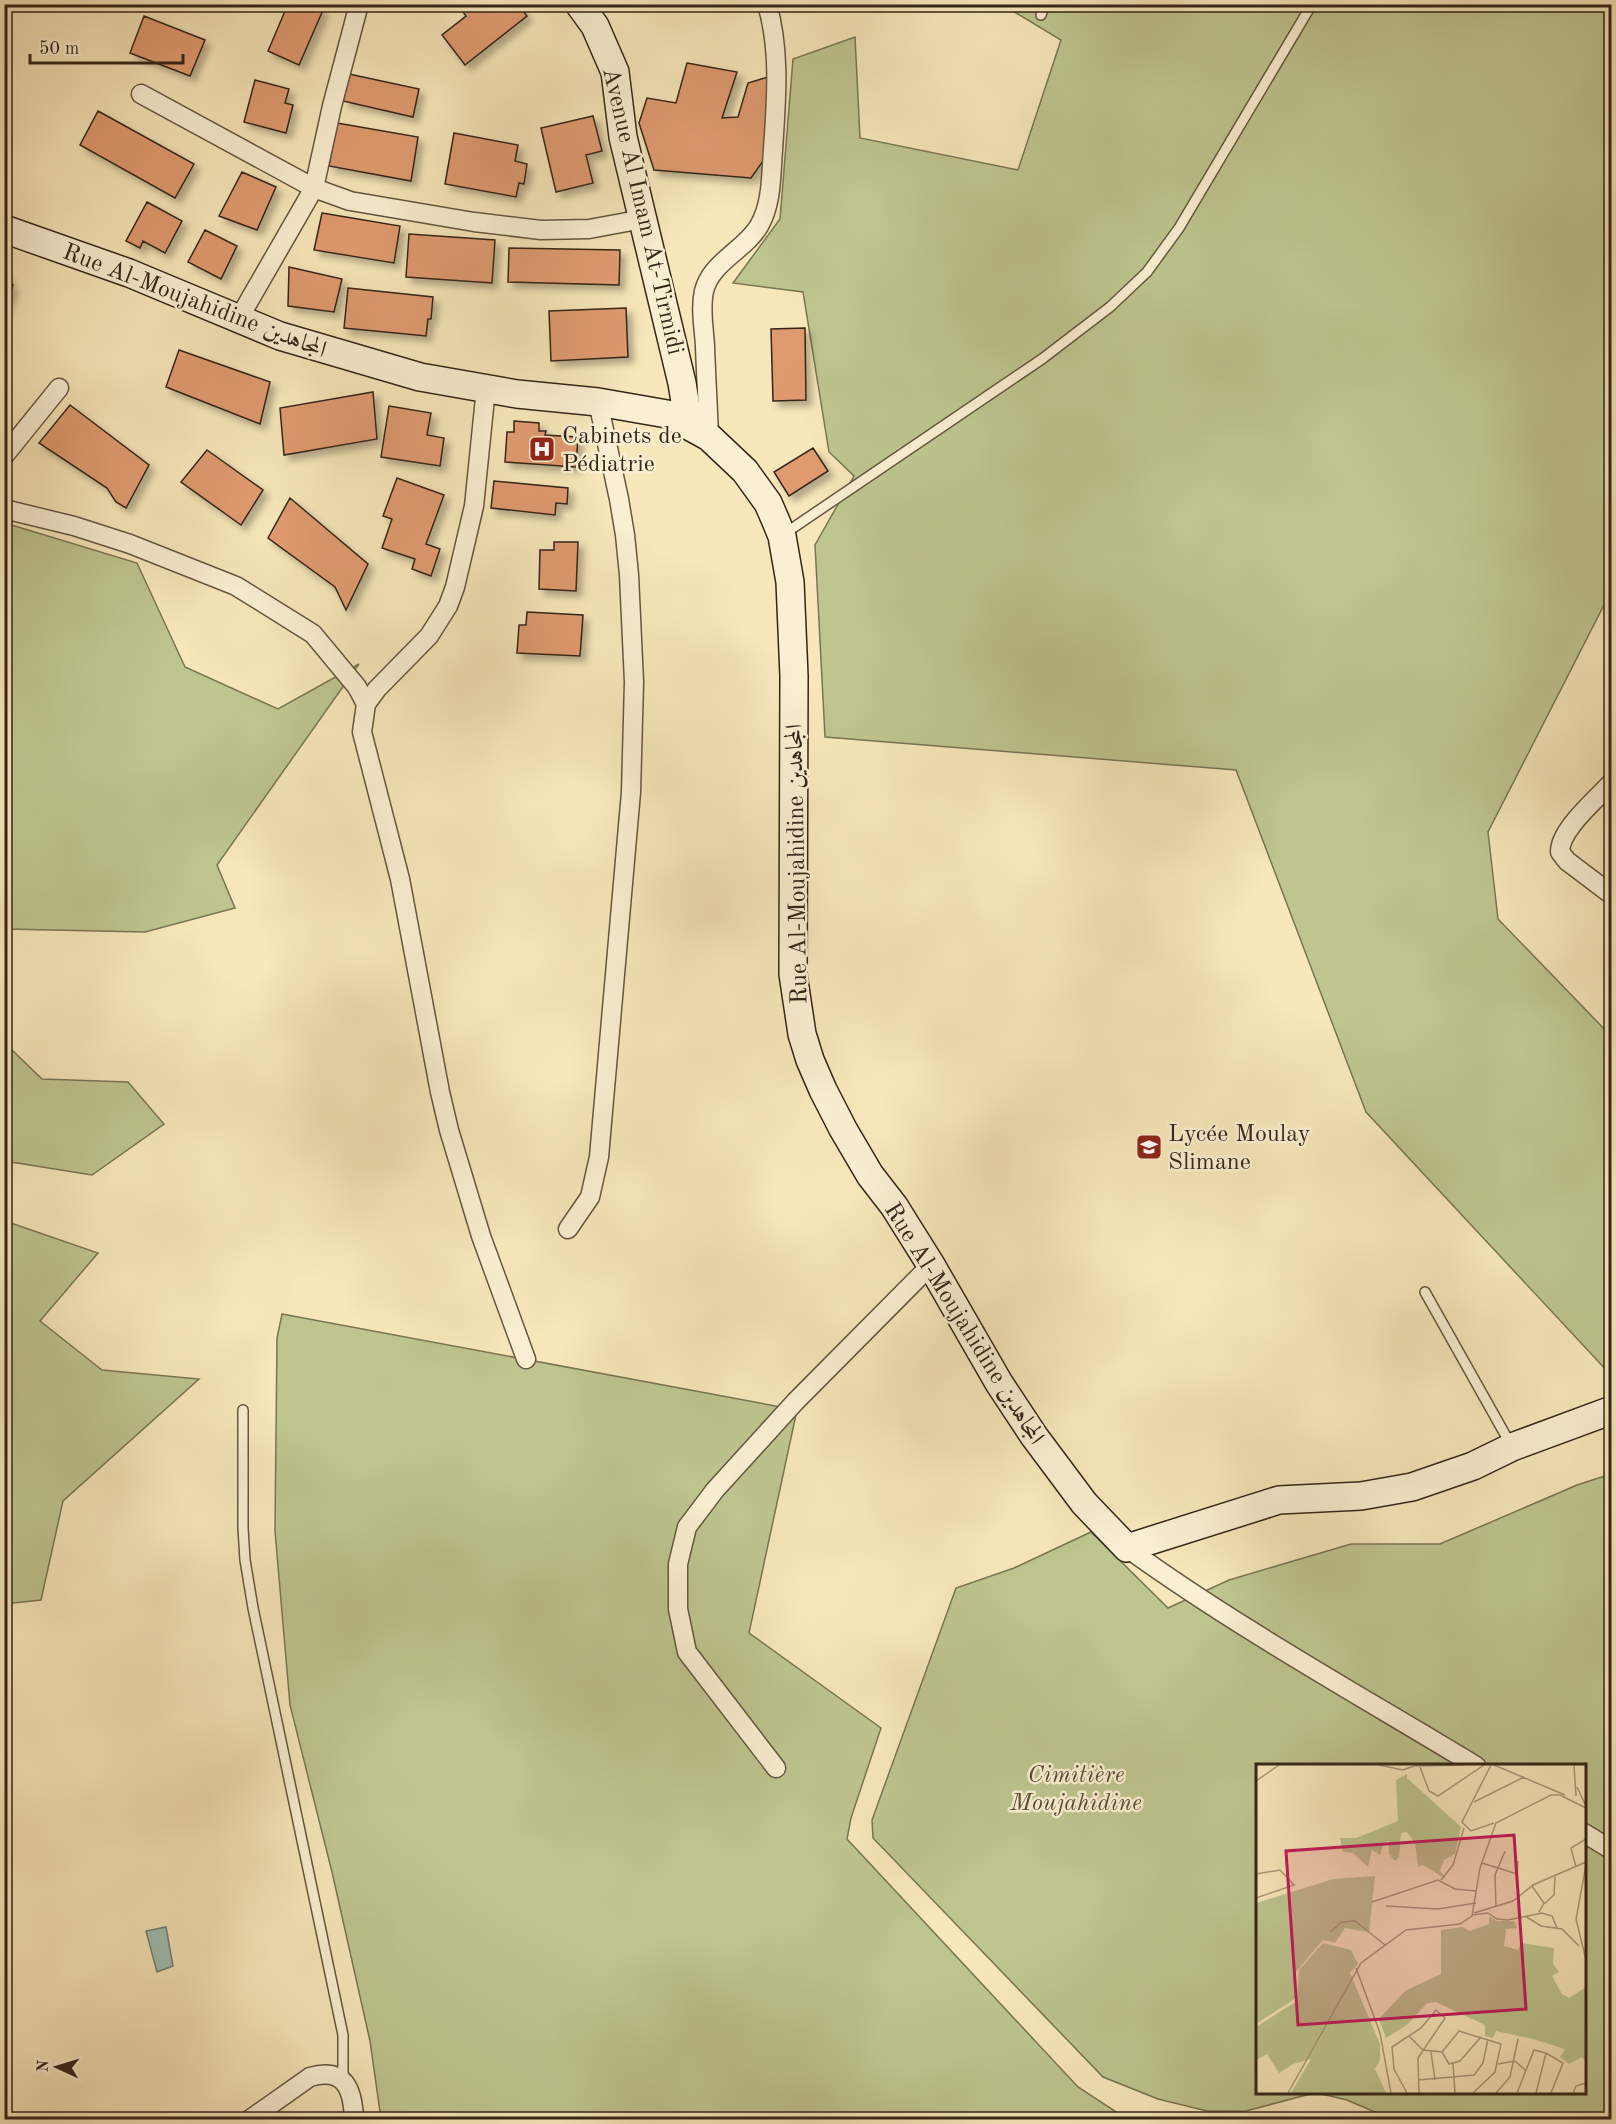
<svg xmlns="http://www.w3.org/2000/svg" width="1616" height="2124" viewBox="0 0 1616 2124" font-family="'Old Standard TT',Amiri,serif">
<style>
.green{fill:#bec58f;stroke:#797554;stroke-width:1.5}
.water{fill:#9ebfb4;stroke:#748176;stroke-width:1.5}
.building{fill:#e09a70;stroke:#342519;stroke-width:1.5;filter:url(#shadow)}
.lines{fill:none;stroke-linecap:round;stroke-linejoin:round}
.lane-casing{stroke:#655641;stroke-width:12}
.street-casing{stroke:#655641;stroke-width:21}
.secondary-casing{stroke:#342519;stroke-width:30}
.lane{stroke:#faefd2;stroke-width:9}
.street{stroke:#faefd2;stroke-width:18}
.secondary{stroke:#faefd2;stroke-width:27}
.labels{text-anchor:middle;stroke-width:5;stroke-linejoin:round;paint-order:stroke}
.street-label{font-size:24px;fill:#342519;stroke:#faefd2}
.poi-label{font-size:24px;fill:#342519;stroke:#faefd2;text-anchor:start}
.park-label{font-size:24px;font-style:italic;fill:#564d36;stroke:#faefd2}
.inset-road{fill:none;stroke:#a9997a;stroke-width:1.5}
.view{fill:#c2185b;fill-opacity:0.15;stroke:#c2185b;stroke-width:3}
.inset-edge{fill:none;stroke:#342519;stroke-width:3}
</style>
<defs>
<filter id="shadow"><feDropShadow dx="5.5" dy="5.5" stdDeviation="3" flood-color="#0004"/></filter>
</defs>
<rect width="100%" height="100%" fill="#f7e7ba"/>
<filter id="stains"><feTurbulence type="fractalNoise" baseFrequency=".00333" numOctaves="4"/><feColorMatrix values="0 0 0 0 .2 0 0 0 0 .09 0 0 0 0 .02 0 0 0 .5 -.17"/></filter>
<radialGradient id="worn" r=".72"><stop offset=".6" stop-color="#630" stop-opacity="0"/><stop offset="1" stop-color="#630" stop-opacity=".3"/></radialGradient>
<path class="green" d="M1003 5H1611V598L1604 605 1488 832 1498 919 1611 1036V1371L1608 1372 1366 1112 1236 770 825 737 815 545 854 476 829 452 803 292 733 283 780 219 793 59 855 37 860 138 1018 170 1061 40Z
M5 523 137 563 185 667 278 709 359 664 217 865 235 908 145 932 5 929Z
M12 1050 42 1079 128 1082 164 1124 92 1175 5 1161V1051Z
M5 1221 98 1253 40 1321 102 1370 199 1379 63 1501 41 1600 5 1604Z
M282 1314 797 1410 749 1633 881 1728 851 1818 847 1839 1078 2087 1127 2119H381L370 2041 332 1872 290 1705 275 1531 277 1338Z
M1611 1474V2119H1391L1347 2100 1317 2093 1584 2092V1766H1258V2092L1314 2093 1246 2111H1207L1158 2099 1103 2077 873 1838 872 1820 956 1588 1014 1568 1091 1532 1168 1608 1229 1580 1351 1544H1440L1577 1485Z"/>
<path class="water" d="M166 1927 173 1966 157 1972 146 1931Z"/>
<path class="building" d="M288 4H312L323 10 299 65 268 51Z
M465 4H518L527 16 465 65 442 35 466 16 460 8Z
M144 16 205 40 190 76 130 53Z
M687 63 737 72 722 118 738 117 748 83 771 76 763 161 751 178 654 170 639 123 647 98 676 103Z
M349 74 419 89 413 117 343 101Z
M255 80 289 89 285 103 293 105 286 133 244 122Z
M98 111 194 164 175 198 80 145Z
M593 116 602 151 586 155 593 183 556 192 541 128Z
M337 123 418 137 411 181 329 166Z
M454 133 518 145 515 161 527 164 524 184 519 183 516 197 445 184Z
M242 172 276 187 257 230 219 216Z
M147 202 182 221 165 253 143 241 140 248 126 241Z
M322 213 400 226 394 263 314 250Z
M205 230 237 246 221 279 188 262Z
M409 234 495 240 492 283 406 277Z
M509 248 620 250 619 285 508 282Z
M289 267 342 279 334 312 288 306Z
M4 274 9 276 7 283 13 285 4 312Z
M348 288 433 297 431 319H428L426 336 344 328Z
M626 308 628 357 551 361 549 311Z
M805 328 806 400 773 401 771 329Z
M179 350 270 382 260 424 166 387Z
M373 392 377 439 284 455 280 408Z
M70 405 149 465 126 508 116 502 107 488 39 443Z
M389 406 431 413 427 435 444 438 440 466 381 457Z
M514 421 539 423V431H546L545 435 578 437 576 467 505 462 507 432H514Z
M813 448 828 471 789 496 774 472Z
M207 450 263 490 241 525 181 482Z
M397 478 444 495 426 544 440 549 431 576 412 569 415 559 382 548 392 519 383 516Z
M494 481 568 488 567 504 556 503 555 515 491 508Z
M290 498 368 564 346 610 335 587 268 538Z
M554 542H578L576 591 539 589 540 550H554Z
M527 612 583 615 580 656 517 653 519 625H526Z"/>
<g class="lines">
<defs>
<path id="lane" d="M1041 15 1045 4
M784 534 1042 359 1110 307 1147 272 1179 228 1312 4
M1425 1292 1511 1445
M243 1410V1528L245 1560 253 1608 343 2035V2079"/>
<path id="street" d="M141 94 314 188 350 201 474 222 541 230 589 229 643 219
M238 320 314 188 332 106 359 4
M486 388 474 506 455 587 448 606 429 636 377 689 366 704 362 732 400 879 440 1092 449 1130 481 1236 526 1359
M709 437C708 407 706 376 705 346 704 328 700 309 704 291 711 262 745 250 759 226 772 204 771 175 773 150 776 102 781 52 767 4
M4 456 59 388
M4 509 74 526 130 544 236 586 313 634 357 687 366 704
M1612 782C1596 800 1560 829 1560 852L1567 861 1612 895
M568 1229 590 1197 599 1157 631 792 634 682 629 575 625 535 619 499 598 402
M1127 1548C1238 1628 1359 1695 1476 1766
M776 1768 687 1652 678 1609V1564L687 1527 715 1490 795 1402 931 1265
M1584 1833 1612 1850
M249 2120 310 2077C345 2067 353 2089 354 2120"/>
<path id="secondary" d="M579 4 595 26 615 72 623 137 682 383 689 426
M4 229 129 273 280 336 420 377 517 394 598 402 667 414 709 437 745 471 768 503 775 519 782 536 790 582 794 676 793 974 802 1034 810 1060 823 1090 843 1129 870 1175 894 1206 931 1265 999 1383 1034 1436 1084 1503 1127 1548 1279 1500 1361 1496 1412 1487 1473 1466 1512 1447 1612 1410"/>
</defs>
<use href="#lane" class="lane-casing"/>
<use href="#street" class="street-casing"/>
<use href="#secondary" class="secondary-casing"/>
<use href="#lane" class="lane"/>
<use href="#street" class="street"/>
<use href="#secondary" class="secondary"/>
</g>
<defs>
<symbol id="hospital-square" viewBox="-11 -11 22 22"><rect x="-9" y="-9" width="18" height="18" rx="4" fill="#8f2418" stroke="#faefd2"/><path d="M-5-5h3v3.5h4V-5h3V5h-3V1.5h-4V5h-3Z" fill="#fff"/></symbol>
<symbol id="school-square" viewBox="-11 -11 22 22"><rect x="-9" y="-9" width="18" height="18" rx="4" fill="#8f2418" stroke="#faefd2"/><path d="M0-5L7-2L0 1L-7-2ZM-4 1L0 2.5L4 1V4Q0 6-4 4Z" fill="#fff"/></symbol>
</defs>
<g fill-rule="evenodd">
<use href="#hospital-square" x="527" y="434" width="30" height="30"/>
<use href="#school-square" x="1134" y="1132" width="30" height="30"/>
</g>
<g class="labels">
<g class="street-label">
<text transform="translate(644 211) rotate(77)" y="8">Avenue Al Imam At-Tirmidi</text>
<text transform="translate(195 300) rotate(21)" y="8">Rue Al-Moujahidine المجاهدين</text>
<text transform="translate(796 864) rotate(-91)" y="8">Rue Al-Moujahidine المجاهدين</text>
<text transform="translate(965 1323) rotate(58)" y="8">Rue Al-Moujahidine المجاهدين</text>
</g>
<g class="poi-label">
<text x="562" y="443">Cabinets de<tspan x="562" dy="28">Pédiatrie</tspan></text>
<text x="1168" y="1141">Lycée Moulay<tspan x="1168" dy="28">Slimane</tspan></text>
</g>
<g class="park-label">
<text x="1076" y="1782">Cimitière<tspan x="1076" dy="28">Moujahidine</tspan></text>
</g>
</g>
<g transform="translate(1256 1764)">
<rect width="330" height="330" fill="#f7e7ba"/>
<path d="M151 10V14L205 63 199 90 188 96 184 106 190 115 167 101 162 103 159 79 151 68 145 69 143 93 139 97 133 90V77L128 79 124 91 116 86 112 103 97 89 87 88 84 74H100L142 57 140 16ZM119 112 113 168 89 164 79 179 67 176 39 209 40 234 0 260V139L77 115ZM233 152 241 157H258L261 164 250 165 248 182 262 186 265 179 298 184 297 200 303 208 296 212 306 230 313 234 330 223V298L326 293 313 300 304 293 309 285 277 275 240 267 237 274 229 272V261L180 238 171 239 152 260 130 274 123 255 149 227 185 210V166L206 163 214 167 233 160ZM67 179 95 186 102 200 94 209 124 280V296L119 305 130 329H35L55 295 37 300 23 309 11 290 0 296V263L41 237 43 206Z" fill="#bec58f"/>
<path class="inset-road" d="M123 1 147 6 161 1M235 1 206 58 215 67 238 59M238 1 309 31M318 1 320 32M160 2 208 1M164 3 173 27 182 32 228 1M0 17 23 1M321 23 330 42M218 38 268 13M226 99 261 110 262 97M330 101 320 155 330 196M320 103 315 84 330 75M0 110 24 106 38 121 0 134M185 116 197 101 208 64M276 122 288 139 283 148M116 138 182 116 199 125 220 127M288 140 298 131 299 113M130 142 182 145 220 139M240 142 239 111 249 87M218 149 257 137 277 121 330 98M217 151 232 149 241 155 252 156 286 149 296 152 301 164M269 152 285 162 306 165 323 182M74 168 86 158 99 157 129 181M100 204 124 269 135 329M153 272 167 286 186 288 193 300 204 297 225 273M175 288 179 316M186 288 203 267 245 280 239 308 217 329M290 289 307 299 295 329M197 299 199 329M242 300 259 297 269 306M162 316 218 311 227 299 232 275M32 329 105 199 150 166 204 160 216 152 224 104 240 59 295 31H304L330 44M151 329 138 305 136 283 165 264 180 246 189 254 162 294 163 329M240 329 254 313 262 275M261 329 278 286 290 289 280 329M317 329 320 322 330 319"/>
<path class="view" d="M258 71 270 245 42 261 30 87Z"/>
<rect width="330" height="330" class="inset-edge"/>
</g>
<rect width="1616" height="2124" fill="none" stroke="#f7e7ba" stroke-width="24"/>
<rect x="6" y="6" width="1604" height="2112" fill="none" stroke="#342519" stroke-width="3"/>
<rect x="12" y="12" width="1592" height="2100" fill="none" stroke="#342519" stroke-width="1.5"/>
<g transform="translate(57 2067) rotate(274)" stroke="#faefd2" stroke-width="4.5" paint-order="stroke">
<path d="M0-4.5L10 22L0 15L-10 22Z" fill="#342519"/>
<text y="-9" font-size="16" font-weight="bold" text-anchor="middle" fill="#342519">N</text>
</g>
<path d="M30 54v9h153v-9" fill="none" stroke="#342519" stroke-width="3"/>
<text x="39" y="54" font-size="18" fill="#342519" stroke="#faefd2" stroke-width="4.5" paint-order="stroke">50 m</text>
<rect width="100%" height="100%" filter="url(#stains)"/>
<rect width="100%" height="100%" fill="url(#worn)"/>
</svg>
